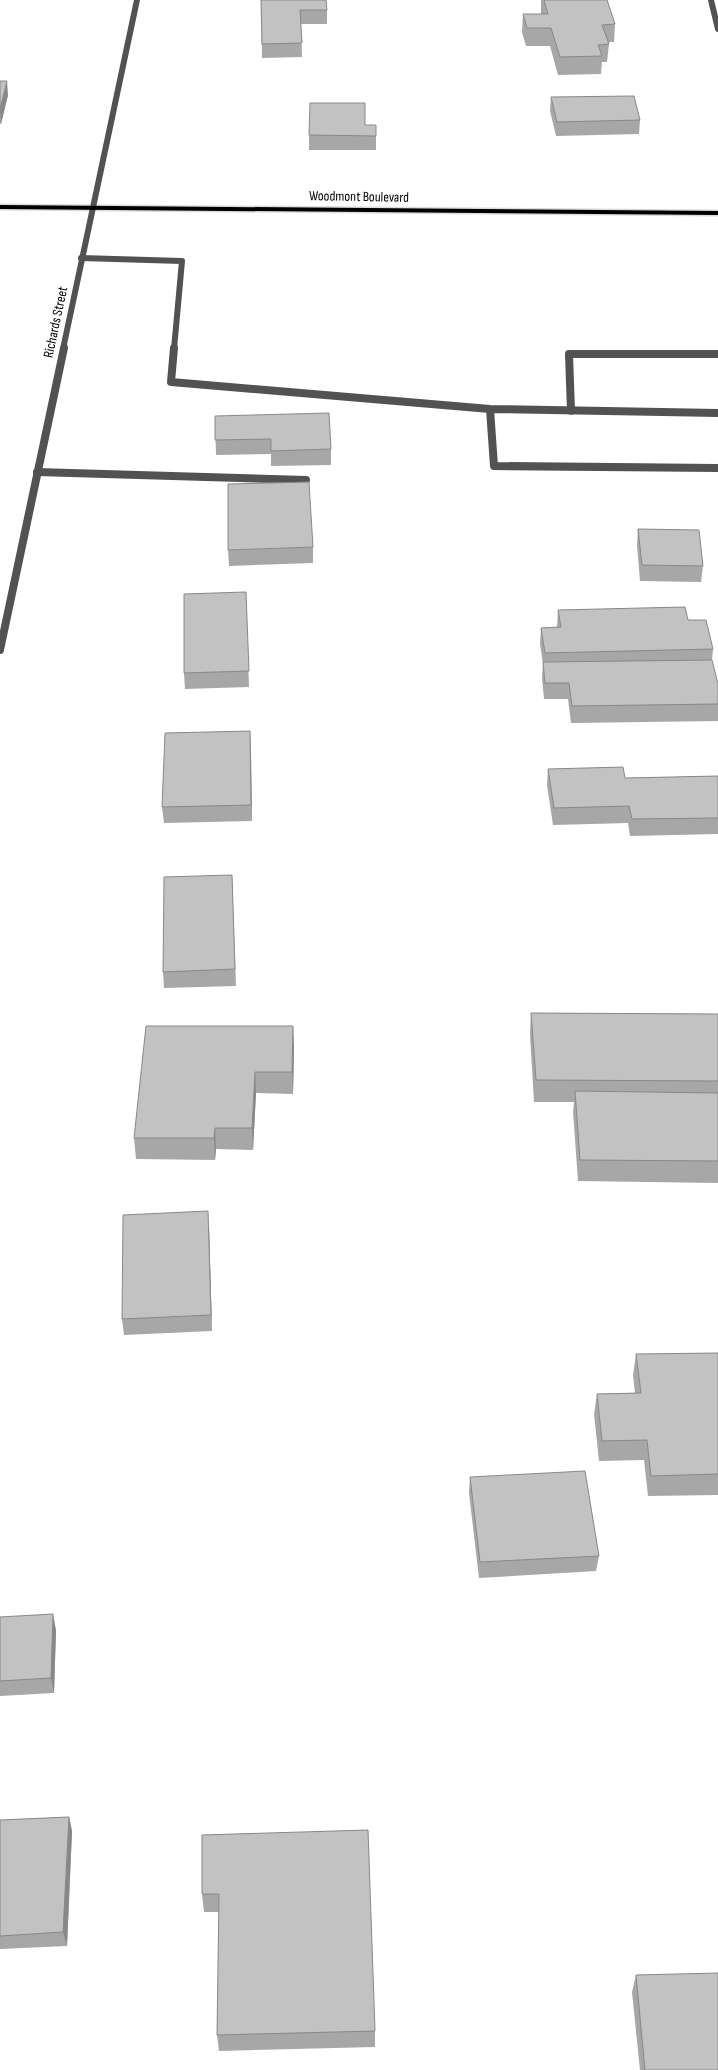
<svg xmlns="http://www.w3.org/2000/svg" width="718" height="2070" viewBox="0 0 718 2070" font-family="'Sofia Sans Condensed',sans-serif">
<style>
.lines{fill:none;stroke-linecap:round;stroke-linejoin:round}
.primary-casing{stroke:#dbdbdb;stroke-width:3}
.lane-far1{stroke:#525252;stroke-width:6}
.lane{stroke:#525252;stroke-width:8}
.street-far1{stroke:#525252;stroke-width:6}
.street{stroke:#525252;stroke-width:8}
.primary{fill:#000;fill-rule:evenodd}
.wall{fill:#a7a7a7}
.shaded-wall{fill:#888}
.building{fill:#c2c2c2;stroke:#888}
.labels{text-anchor:middle;stroke-width:4.5;stroke-linejoin:round;paint-order:stroke}
.far-street-label{font-size:14px;fill:#000;stroke:#fff}
</style>
<rect width="100%" height="100%" fill="#fff"/>
<g class="lines">
<defs>
<path id="primary" d="M0 205 718 211V215L0 209Z"/>
</defs>
<use href="#primary" class="primary-casing"/>
<path class="lane-far1" d="M81 258 182 261 174 349"/>
<path class="lane" d="M174 348 171 382 490 409 718 413
M490 409 494 466 718 468
M571 411 569 354H718
M37 472 306 480"/>
<path class="street-far1" d="M711 0 718 29
M63 349 137 0"/>
<path class="street" d="M0 650 64 348"/>
<use href="#primary" class="primary"/>
</g>
<path class="wall" d="M261 0 327 10V24H301L302 57 262 58Z
M541 0H607L615 24 614 42H608L609 44 607 62H602L601 74 558 75 550 46H526L522 32 523 14H541Z
M0 81 8 95 1 124H0Z
M551 97 640 120 639 134 556 136 550 111Z
M365 125H376V150H309V135Z
M215 416 331 449V465L271 466V454L216 455Z
M638 529 703 566 701 582 640 581 637 545Z
M313 547V563L229 566 228 550Z
M246 592 249 687 185 689 184 673Z
M558 610 688 620 713 649 712 660 718 684V721L571 723 568 699H544L542 678 543 664 540 644 541 628 557 627Z
M250 731 252 821 164 823 162 807Z
M548 769 625 778 718 776V834L630 836 628 823 553 825 547 785Z
M232 875 236 986 164 988 163 972Z
M531 1013 718 1014V1183L578 1181 573 1112 574 1102H534L530 1035Z
M293 1026 294 1048 293 1094 256 1093 253 1150 216 1149 215 1160 136 1159 134 1138Z
M209 1227 212 1331 124 1335 122 1319Z
M718 1353V1495L648 1496 644 1460 599 1461 594 1414 597 1394 635 1393 633 1375 636 1354Z
M470 1477 599 1556 596 1571 479 1578 469 1493Z
M0 1617 56 1630 54 1693 0 1696Z
M69 1817 72 1831 67 1946 0 1949V1820Z
M202 1835 375 2031V2047L219 2051 217 2035 219 1912H204L202 1894Z
M636 1975 718 2070H640L632 1992Z"/>
<path class="shaded-wall" d="M7 81 8 95 1 124 0 109Z
M250 731 251 747 252 821 251 805Z
M293 1026 294 1048 293 1094 292 1072Z
M255 1072 256 1093 253 1150 252 1128Z
M215 1128 216 1149 215 1160 214 1138Z
M208 1211 209 1227 212 1331 211 1315Z
M53 1614 56 1630 54 1693 51 1678Z
M69 1817 72 1831 67 1946 63 1932Z"/>
<path class="building" d="M261 0H326L327 10H300L302 43 262 44Z
M544 0H607L615 24 602 25 609 44 598 45 602 56 560 57 551 28H527L523 14H548Z
M0 81H7L0 109Z
M634 96 640 120 557 122 551 97Z
M310 103H365V125H376V136L309 135Z
M329 413 331 449 271 451V439L215 440V416Z
M309 482 313 547 228 550V484Z
M638 529 699 530 703 566 642 565Z
M246 592 249 671 184 673V594Z
M685 607 688 620H706L713 649 545 653 541 628 561 627 558 610Z
M712 660 718 684V704L572 706 569 683H545L543 662Z
M250 731 251 805 162 807 165 733Z
M623 767 625 778 718 776V818L632 819 629 806 554 808 548 769Z
M232 875 235 969 163 972 164 877Z
M531 1013 718 1014V1081L536 1080Z
M146 1026H293L292 1072H255L252 1128H215L214 1138H134Z
M575 1091 718 1093V1161L580 1160Z
M208 1211 211 1315 122 1319 123 1215Z
M718 1353V1474L651 1476 647 1440 602 1441 597 1394 641 1393 636 1354Z
M585 1471 599 1556 480 1562 470 1477Z
M53 1614 51 1678 0 1681V1617Z
M69 1817 63 1932 0 1936V1820Z
M368 1830 375 2031 217 2035 219 1894H202V1835Z
M718 1973V2070H645L636 1975Z"/>
<g class="labels">
<g class="far-street-label">
<text transform="translate(359 196) rotate(1)" y="5">Woodmont Boulevard</text>
<text transform="translate(55 322) rotate(-78)" y="5">Richards Street</text>
</g>
</g>
</svg>
